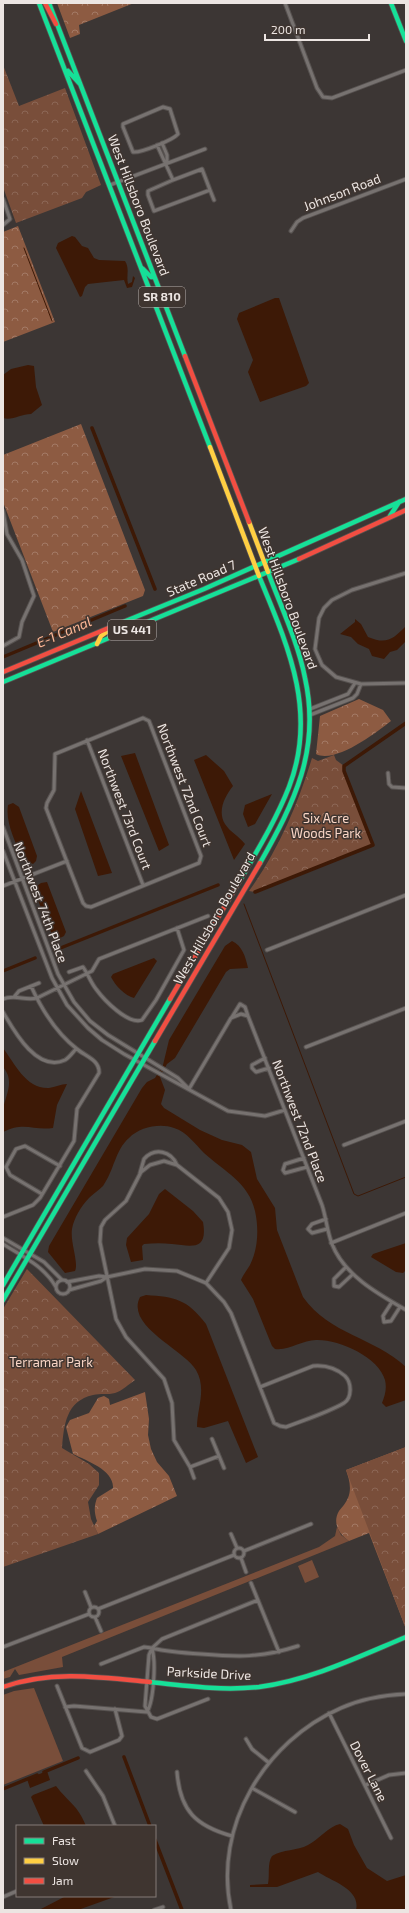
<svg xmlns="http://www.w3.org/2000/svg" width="409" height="1913" viewBox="0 0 409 1913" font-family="'Exo 2',sans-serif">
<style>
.grass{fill:#794e3a}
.forest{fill:url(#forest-crowns)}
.park{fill:url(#park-crowns)}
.water{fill:#3d1906}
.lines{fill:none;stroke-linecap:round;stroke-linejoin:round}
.stream{stroke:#3d1906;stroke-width:1}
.canal{stroke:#3d1906;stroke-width:3.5}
.street-casing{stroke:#575250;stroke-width:5}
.fast-casing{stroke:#575250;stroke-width:6}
.slow-casing{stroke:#575250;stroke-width:6}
.jam-casing{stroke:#575250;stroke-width:6}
.street{stroke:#777270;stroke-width:3}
.fast{stroke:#16e098;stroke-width:4.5}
.slow{stroke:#ffcf43;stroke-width:4.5}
.jam{stroke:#f24e42;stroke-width:4.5}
.labels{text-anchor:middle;stroke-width:3;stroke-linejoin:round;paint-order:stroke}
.shield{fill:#3f3530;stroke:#b8b0ad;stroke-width:1}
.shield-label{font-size:12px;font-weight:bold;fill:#ece5e2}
.street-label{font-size:13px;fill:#ece5e2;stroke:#3f3530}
.park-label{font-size:13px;fill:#f9d5c5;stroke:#3f3530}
.water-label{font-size:14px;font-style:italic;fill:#fcb796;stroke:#3f3530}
</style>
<defs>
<pattern id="forest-crowns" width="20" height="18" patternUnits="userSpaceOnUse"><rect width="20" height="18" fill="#8d5b42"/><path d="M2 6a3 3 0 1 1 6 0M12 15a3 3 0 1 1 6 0" fill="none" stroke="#a37a66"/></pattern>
<pattern id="park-crowns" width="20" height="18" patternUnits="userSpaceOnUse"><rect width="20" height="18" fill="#794e3a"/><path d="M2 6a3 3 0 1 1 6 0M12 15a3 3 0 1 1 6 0" fill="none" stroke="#8c6756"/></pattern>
</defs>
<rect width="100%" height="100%" fill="#3c3634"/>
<path class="grass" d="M337 1527 341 1535 349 1541 62 1657 63 1667 19 1675 15 1669 10 1677 3 1679V1672L319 1547 335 1536Z
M312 1560 319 1577 305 1583 298 1566Z
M34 1688 63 1761 3 1785V1695L14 1691Z"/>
<path class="forest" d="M57 3H134L79 25 80 34 70 38Z
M18 226 55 322 3 342V232Z
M81 424 145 590 143 596 53 632 3 502V455Z
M359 699 383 710 391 721C376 733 335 764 316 754L320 716Z
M145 1392 149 1419 148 1435 151 1449 157 1462 169 1476 177 1496 98 1534 94 1526 97 1521C94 1512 94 1506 97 1498L113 1488C114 1470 87 1461 73 1454L66 1427 70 1420 89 1413 98 1398 104 1396 109 1399 110 1405Z
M406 1447V1629L369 1533 349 1541C339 1534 332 1523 339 1511 342 1507 346 1503 348 1498 352 1488 349 1479 346 1470Z"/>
<path class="park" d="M3 65 19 106 65 88 101 185 86 192 82 198 16 223 3 187Z
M334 755 336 760 344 766V771L373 845 255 892 249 891C278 851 298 804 312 758L318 761Z
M27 1269 135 1380C129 1384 122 1391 115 1393 108 1395 100 1393 93 1395 66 1401 64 1425 62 1448L89 1464 99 1473V1485L88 1502 91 1519 98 1534 3 1567V1309Z
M406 1447V1629L346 1470Z"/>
<path class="water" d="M72 236 75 237 82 246 88 248 94 258 99 260 125 261C130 269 126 275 128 284L132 282 133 276 135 278 132 287 127 288 124 280 88 284 85 287 82 296 80 297 56 248 58 243Z
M275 298H279L309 383 306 386 260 402 248 372 253 360 237 319 239 313Z
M28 365 34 366 36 387 42 405 31 414C21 414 12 421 3 418V375L11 369Z
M355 619 361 624 368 637C387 645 393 639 406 626V641L397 650 390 652 384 659 372 656 369 649 358 644 351 637 340 634 355 622Z
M135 753 169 845 159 851 121 756Z
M206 755 224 771 233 786C225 796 217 811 225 824 230 832 239 836 245 844L234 860 194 760Z
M81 791 112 873 98 876 75 809Z
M272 794 255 824 248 827 243 814 245 805Z
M13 803 19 807 37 856 36 861 33 864 22 859C16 842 5 823 8 805Z
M47 882 66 932 64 936 58 939 53 937 35 893 37 886 41 883Z
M232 941C242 945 246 958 248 968L230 969 226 972 175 1058 167 1064 160 1077 165 1090 161 1104 164 1108 200 1130 222 1140 242 1145 251 1152 257 1179 275 1208 277 1230 303 1297C330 1335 374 1337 406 1367V1400L386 1407 382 1403C385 1395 387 1389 385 1380 379 1357 338 1339 316 1340 302 1340 289 1351 275 1349L272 1346 253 1299 241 1280C243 1275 247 1270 250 1265 258 1249 259 1229 255 1211 249 1183 224 1171 204 1153 195 1144 187 1132 174 1128 160 1123 140 1127 129 1138 115 1150 114 1171 103 1186 99 1190 93 1194 89 1198 81 1206 74 1218 72 1229 70 1242 79 1263 75 1271L65 1273 48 1252 49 1246 142 1088 147 1082 155 1078 163 1065 169 1040 225 946Z
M154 958 157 961 134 998C125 996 115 985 111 977L113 974Z
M3 1048C15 1064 26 1089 49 1088 55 1087 61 1084 67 1084L57 1105 53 1128C33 1131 25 1121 3 1132 3 1124 2 1116 3 1109 6 1094 15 1081 3 1067Z
M165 1189 193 1211 203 1222C208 1251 192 1246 172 1244 163 1243 154 1243 144 1244L142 1246 143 1260 131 1262 126 1245 127 1238 149 1214 159 1194Z
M406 1243V1270L403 1273 396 1272 371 1257 373 1254Z
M146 1295C175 1297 187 1299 206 1324L258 1457 246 1463 228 1421 204 1428 197 1427C197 1408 207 1389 196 1370 185 1350 125 1326 140 1297Z
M47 1771 50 1780 30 1788 27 1779Z
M56 1786C68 1802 78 1805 86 1826H44L31 1797 33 1795Z
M340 1824 348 1829 354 1845 367 1868 387 1881 406 1875V1910H356C361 1889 331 1881 318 1872L277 1887H250V1885L268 1884C270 1874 267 1864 272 1856 283 1849 297 1851 308 1845 318 1840 329 1826 340 1824Z
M66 1896H117L78 1910H39Z"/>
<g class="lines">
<path class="stream" d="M24 248 52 321
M244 904 354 1194 358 1196 406 1177"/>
<path class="canal" d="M92 428 155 589
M3 657 125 606
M255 892 373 845 344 771V766L406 723
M58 949 218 885
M3 971 35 958
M124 1757 150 1826
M44 1772 78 1758
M3 1789 37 1775
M155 1840 182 1910"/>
<defs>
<path id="street" d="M285 3 317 88 323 97 332 98 406 70
M163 107 170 109 178 134C173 140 141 153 133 152L123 127V124Z
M162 143 167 155V164
M157 145 173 180 148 191V195L154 211 210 190 202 169 173 180
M110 185 205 149
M210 190 214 200
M3 199 10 219 3 225
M291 231 297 222 303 218 406 179
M3 511 7 534 22 560 34 596 22 622 19 637 3 646
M406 573 352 590 332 600 324 608 319 618 315 649 322 665 336 677 361 684 406 683
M310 709 348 694 355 683
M310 715 353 698 357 694 361 684
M143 718 149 721 201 856 199 863 91 907 86 906 83 903 46 808 47 803 54 790 55 754Z
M87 740 143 885
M388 773 389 784 392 787 406 788
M3 827 58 974 74 1002 90 1021 108 1035 178 1078 188 1088
M3 851 52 978 67 1005 88 1028 102 1040 124 1054 228 1111 265 1116 285 1110
M3 886 67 861
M267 950 406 895
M69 972 83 967C88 974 91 983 96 989 104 1000 128 1025 142 1020L156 1000 184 950 177 928
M14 997 19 991 39 983
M3 999C15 994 25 1001 37 998L92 971 99 959 208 916
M3 1012C14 1031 37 1073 65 1060 69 1058 73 1052 76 1049
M232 1017 240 1004 245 1007 248 1016
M306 1047 406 1008
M265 1058 252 1065V1068L256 1072 269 1068
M189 1089 231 1018 241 1014 248 1016 322 1205C326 1217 327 1231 332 1244 344 1275 378 1294 406 1310
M344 1145 406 1121
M304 1158 285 1164 283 1170 285 1173 307 1167
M140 1173 144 1159C155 1147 171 1151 177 1165
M42 1194 10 1175 6 1167 16 1149 25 1146 60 1166
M3 1217 33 1205 40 1198 74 1141 77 1109 99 1073C100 1060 85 1056 77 1049 56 1033 42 1010 31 986
M326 1219 312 1224 308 1229 312 1233 327 1229
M3 1238 44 1262 62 1280
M331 1243 406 1213
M3 1244C22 1256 44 1266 56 1287
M346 1267 334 1279V1286L339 1287 353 1274
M56 1287a7 7 0 1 1 14 0a7 7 0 1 1-14 0Z
M67 1282 99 1276 107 1277 145 1269 177 1271 206 1283 224 1302 231 1313 274 1423 280 1426 286 1427C304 1420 327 1413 344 1403 352 1398 352 1383 345 1376 336 1368 324 1365 313 1366L260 1387
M69 1290 101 1281 107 1277
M392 1302 383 1316 384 1322 391 1321 400 1307
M212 1439 224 1468
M190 1467 219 1456
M194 1478 190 1467 174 1440 172 1403 164 1379 126 1337 116 1319 100 1242 101 1227 105 1220 126 1201 141 1172 150 1165 164 1161 177 1165 219 1198 228 1212 232 1230 229 1248 206 1283
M231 1534 237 1548
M234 1553a5 5 0 1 1 10 0a5 5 0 1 1-10 0Z
M244 1551 311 1524
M241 1558 246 1572
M251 1583 279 1652
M85 1592 91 1607
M89 1612a5 5 0 1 1 10 0a5 5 0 1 1-10 0Z
M98 1609 234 1555
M95 1617 101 1631
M3 1647 89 1614
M152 1648C168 1652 184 1653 201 1654 238 1657 261 1658 298 1646
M152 1648 149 1655 145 1706 151 1717 157 1719 208 1699
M101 1664 144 1647 152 1648 162 1639 258 1600
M57 1686 82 1748 90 1752 119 1740 122 1736 115 1709
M65 1707 74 1706 147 1712
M147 1712C154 1700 156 1661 152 1649
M329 1713 391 1838
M246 1739 252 1749 268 1762
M86 1771 103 1796 115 1826
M177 1772C180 1811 196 1826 232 1836
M366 1785 389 1775 406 1773
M252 1788 295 1812
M3 1897 17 1891
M154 1910 163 1907
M231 1910C213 1826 265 1741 341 1708 361 1699 384 1695 406 1694"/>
<path id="fast" d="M39 3 210 447
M49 3 185 356
M391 3 406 41
M68 71 80 84
M143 269 151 277H154
M390 516 399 502
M111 627 204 589 406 499
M3 682 299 559
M260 863C294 803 321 750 305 678 298 642 281 607 268 572
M239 882C257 851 276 820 289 787 318 712 288 646 259 576
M3 1285 170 999
M3 1300 155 1041
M150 1682C186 1686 223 1691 259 1687 311 1680 358 1657 406 1637"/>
<path id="slow" d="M210 447 259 576
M249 522 268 572
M97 644 101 636 108 631"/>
<path id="jam" d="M45 3 56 24
M185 356 249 522
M299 559 406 510
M3 672 111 627
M170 999 239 882
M155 1041 260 863
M3 1687C51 1670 100 1677 150 1682"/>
</defs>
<use href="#street" class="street-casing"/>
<use href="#fast" class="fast-casing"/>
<use href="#slow" class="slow-casing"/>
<use href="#jam" class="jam-casing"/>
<use href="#street" class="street"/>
<use href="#fast" class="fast"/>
<use href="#slow" class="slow"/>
<use href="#jam" class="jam"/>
</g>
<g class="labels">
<g class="shield">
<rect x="139" y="287" width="46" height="20" rx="3"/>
<rect x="108" y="620" width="48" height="20" rx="3"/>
</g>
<g class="shield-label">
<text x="162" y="301">SR 810</text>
<text x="132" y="634">US 441</text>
</g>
<g class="street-label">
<text transform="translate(342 192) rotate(-21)" y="5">Johnson Road</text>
<text transform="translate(139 205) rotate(69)" y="5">West Hillsboro Boulevard</text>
<text transform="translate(201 578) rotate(-23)" y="5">State Road 7</text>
<text transform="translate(288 598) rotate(70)" y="5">West Hillsboro Boulevard</text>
<text transform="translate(185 785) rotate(69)" y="5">Northwest 72nd Court</text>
<text transform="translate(125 809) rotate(69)" y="5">Northwest 73rd Court</text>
<text transform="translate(41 902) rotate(69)" y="5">Northwest 74th Place</text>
<text transform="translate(214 918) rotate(-60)" y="5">West Hillsboro Boulevard</text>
<text transform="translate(300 1121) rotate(69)" y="5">Northwest 72nd Place</text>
<text transform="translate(209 1673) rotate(3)" y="5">Parkside Drive</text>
<text transform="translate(369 1771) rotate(63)" y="5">Dover Lane</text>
</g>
<g class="park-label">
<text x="326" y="823">Six Acre<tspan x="326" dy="15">Woods Park</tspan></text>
<text x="51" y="1367">Terramar Park</text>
</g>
<g class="water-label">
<text transform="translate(64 632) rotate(-23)" y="5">E-1 Canal</text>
</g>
</g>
<rect width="409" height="1913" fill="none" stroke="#ece5e2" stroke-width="8"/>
<rect x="16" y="1825" width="140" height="72" fill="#3f3530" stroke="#847b77"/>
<rect x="24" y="1838" width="20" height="6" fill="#16e098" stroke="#847b77"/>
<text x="52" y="1845" font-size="12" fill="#ece5e2">Fast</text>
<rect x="24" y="1858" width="20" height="6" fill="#ffcf43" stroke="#847b77"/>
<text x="52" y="1865" font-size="12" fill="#ece5e2">Slow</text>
<rect x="24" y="1878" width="20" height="6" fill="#f24e42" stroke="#847b77"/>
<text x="52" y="1885" font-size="12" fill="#ece5e2">Jam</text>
<path d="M265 34v6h104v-6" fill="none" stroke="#ece5e2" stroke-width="2"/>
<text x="271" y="34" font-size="12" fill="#ece5e2" stroke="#3f3530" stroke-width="3" paint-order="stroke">200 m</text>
</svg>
